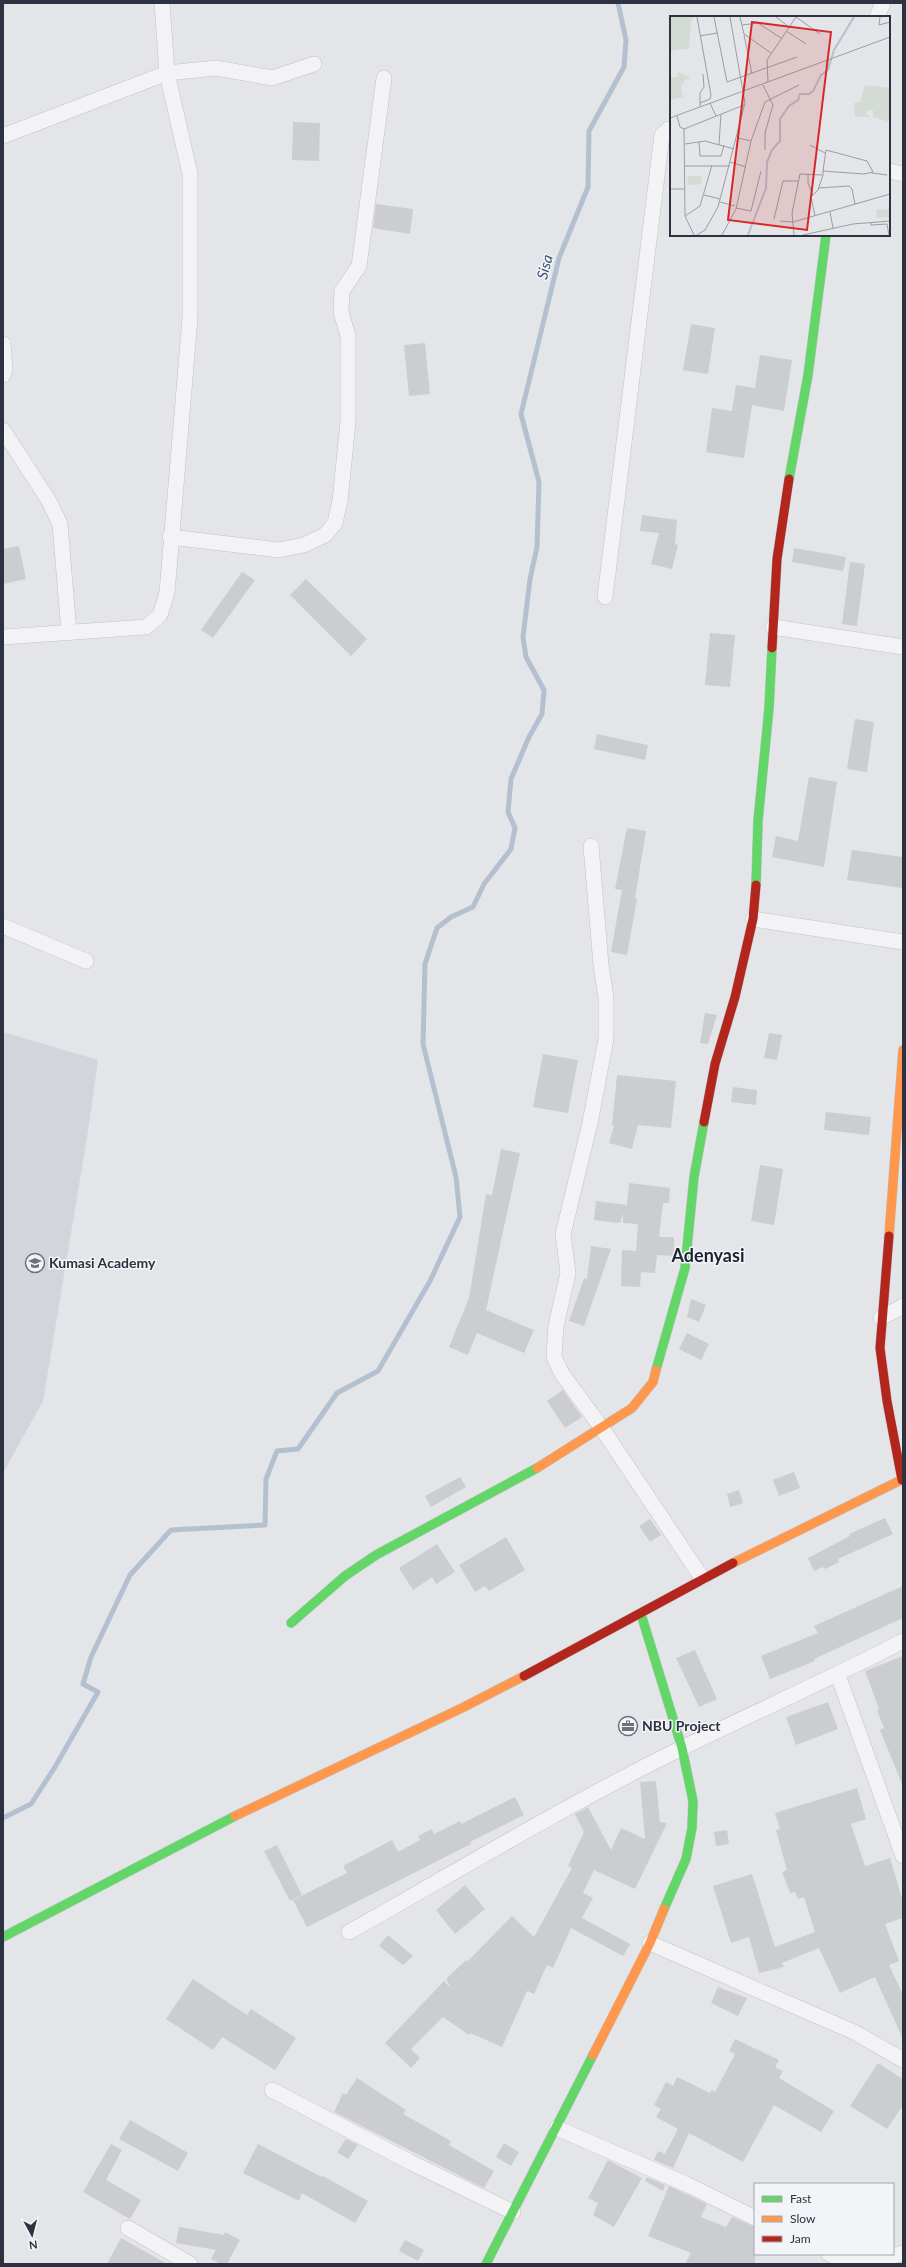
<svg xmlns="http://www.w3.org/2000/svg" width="906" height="2267" viewBox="0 0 906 2267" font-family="Lato,sans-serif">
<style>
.built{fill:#d2d5db}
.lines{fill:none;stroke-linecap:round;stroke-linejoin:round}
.stream{stroke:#b4c0d0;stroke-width:5}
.building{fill:#cccdd0}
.street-casing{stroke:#c2c3c6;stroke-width:16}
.fast-casing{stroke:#c2c3c6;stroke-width:10}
.slow-casing{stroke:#c2c3c6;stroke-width:10}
.jam-casing{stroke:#c2c3c6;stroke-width:10}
.street{stroke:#f3f3f5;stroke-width:15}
.fast{stroke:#63d668;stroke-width:9}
.slow{stroke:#ff974d;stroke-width:9}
.jam{stroke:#b3261e;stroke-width:9}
.labels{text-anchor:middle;stroke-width:3;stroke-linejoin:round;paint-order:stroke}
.poi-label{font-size:14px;font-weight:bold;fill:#2c3240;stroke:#f2f4f7;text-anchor:start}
.water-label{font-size:15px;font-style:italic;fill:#394e71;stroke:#f2f4f7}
.district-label{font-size:18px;font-weight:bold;fill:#1e2331;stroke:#f2f4f7}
.inset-river{fill:none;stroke:#b4c0d0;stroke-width:2}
.inset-road{fill:none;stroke:#9a9da5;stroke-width:1}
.view{fill:#d62828;fill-opacity:0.15;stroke:#d62828;stroke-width:2}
.inset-edge{fill:none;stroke:#2c3240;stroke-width:2}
</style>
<rect width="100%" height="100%" fill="#e3e5e8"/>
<path class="built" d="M3 1032 98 1060 89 1125 43 1401 3 1473Z"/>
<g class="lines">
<path class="stream" d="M3 1818 31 1804 55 1767 98 1692 83 1684 91 1657 130 1575 171 1530 265 1525 266 1479 277 1451 298 1449 337 1393 378 1371 430 1281 460 1217 456 1177 423 1044 425 964 437 928 451 917 473 907 484 884 511 849 515 828 508 812 511 779 529 737 542 714 544 690 526 657 523 637 530 579 537 547 539 482 521 414 559 258 588 187 589 131 624 67 626 40 618 3"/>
</g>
<path class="building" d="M293 122 320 123 319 161 292 160Z
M376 204 413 209 410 234 373 228Z
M691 324 715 328 708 374 683 370Z
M425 343 430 394 409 396 404 345Z
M760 355 792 360 784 411 752 405 744 458 706 452 712 408 732 411 736 385 755 388Z
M642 515 677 520 675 544 678 545 672 569 651 564 659 533 640 531Z
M19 546 26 579 3 584V549Z
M794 548 846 557 843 571 792 562Z
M850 562 865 564 857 626 842 624Z
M242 572 255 580 213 638 201 630Z
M306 579 367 639 351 656 290 595Z
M710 633 735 635 730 687 705 685Z
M855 719 874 722 867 772 847 769Z
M597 734 648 745 645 760 594 749Z
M809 777 837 782 824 867 772 857 776 836 798 841Z
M627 828 646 831 635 898 637 899 627 955 611 952 622 890 615 889Z
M852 850 903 857 902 888 847 880Z
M705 1013 717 1015 708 1044 700 1043Z
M769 1033 782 1035 777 1060 764 1058Z
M543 1054 578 1060 568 1113 533 1107Z
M617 1075 676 1081 671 1128 638 1125 632 1149 609 1143 614 1126 612 1125Z
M733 1087 757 1090 756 1105 731 1102Z
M826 1112 871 1117 869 1135 824 1130Z
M501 1149 520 1153 486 1310 534 1330 524 1353 477 1333 468 1355 449 1347 469 1298 486 1194 492 1195Z
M760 1165 783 1169 774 1225 751 1221Z
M629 1183 670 1188 669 1203H663L659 1237H674V1256L657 1255 655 1273 641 1272 640 1287 621 1286 622 1250 636 1251 638 1224 623 1223V1213L620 1223 594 1220 596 1201 627 1205Z
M591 1246 611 1249 584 1326 569 1321 584 1278 587 1279Z
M691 1299 706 1305 699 1322 687 1317Z
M687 1333 709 1344 701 1360 679 1349Z
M563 1390 582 1417 565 1428 547 1401Z
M794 1472 800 1488 779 1496 773 1480Z
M460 1477 466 1487 431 1507 425 1496Z
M739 1490 743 1503 730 1507 727 1494Z
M885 1518 893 1534 838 1559 839 1562 825 1569 823 1567 814 1571 808 1558 850 1536 849 1534Z
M650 1519 661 1535 650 1542 639 1526Z
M506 1537 525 1570 489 1591 485 1586 475 1592 459 1565Z
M437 1544 455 1572 436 1584 432 1577 413 1590 399 1568Z
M903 1586V1618L814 1659 815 1661 770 1679 761 1656 818 1633 814 1626Z
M695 1650 717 1699 699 1707 676 1658Z
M903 1656V1784H902L880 1730 884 1728 877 1710 879 1709 865 1671Z
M828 1702 838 1729 796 1745 786 1717Z
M656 1781 660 1822 667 1823 635 1889 594 1870 583 1893 593 1898 582 1918 630 1944 623 1956 571 1928 553 1968 547 1965 534 1994 527 1991 502 2047 470 2033 469 2035 443 2017 411 2049 420 2058 411 2068 385 2043 444 1981 451 1988 446 1979 466 1960 467 1962 512 1916 534 1937 572 1868 568 1866 584 1832 575 1814 588 1807 611 1850 621 1828 645 1839 640 1782Z
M857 1788 866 1819 851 1824 865 1866 890 1858 903 1902V1918L885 1924 899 1961 889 1965 903 1995V2039L875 1977 840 1993 819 1948 782 1963 784 1967 759 1973 749 1937 731 1943 713 1886 752 1874 775 1947 815 1932 804 1897 798 1899 795 1892 790 1893 782 1872 787 1870 776 1830 780 1829 775 1813Z
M515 1797 524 1815 470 1842 471 1844 307 1927 293 1900 347 1873 343 1866 392 1840 398 1852 420 1840 418 1836 432 1829 434 1834 460 1821 461 1824Z
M727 1830 729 1844 716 1846 714 1832Z
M277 1845 302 1895 290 1901 264 1851Z
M465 1885 485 1909 455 1934 436 1910Z
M388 1935 413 1956 403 1965 379 1946Z
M193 1979 247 2015 251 2009 296 2038 275 2070 222 2037 213 2050 166 2019Z
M718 1987 747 1998 738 2016 711 2003Z
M735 2039 779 2060 775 2067 783 2071 779 2078 834 2111 821 2132 774 2105 743 2162 689 2133 673 2168 654 2160 658 2151 665 2154 678 2129 656 2117 661 2109 654 2105 666 2082 673 2086 677 2077 710 2093 712 2090 715 2092 735 2054 729 2051Z
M878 2063 903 2079V2105L887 2129 850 2106Z
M357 2078 406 2110 403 2114 451 2141 449 2145 494 2171 484 2188 334 2112 343 2093 346 2095Z
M130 2120 188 2153 178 2171 119 2139Z
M346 2139 358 2145 348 2159 337 2152Z
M504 2143 519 2152 511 2166 496 2157Z
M111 2144 122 2150 106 2180 141 2200 130 2219 83 2192Z
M258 2144 322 2177 323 2176 368 2201 355 2223 302 2193 299 2201 243 2173Z
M608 2160 642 2178 614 2227 593 2215 598 2203 588 2198Z
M647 2177 665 2185 663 2191 645 2181Z
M669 2186 707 2204 701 2217 726 2227 732 2217 755 2227V2264H685L691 2253 648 2236Z
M179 2227 224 2235 225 2232 240 2240 227 2264H221L211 2259 216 2250 176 2243Z
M121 2238 167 2264H107Z
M405 2240 424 2250 418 2261 399 2251Z"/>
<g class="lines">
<defs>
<path id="street" d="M877 17 883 3
M3 136 167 73 216 68 272 78 314 64
M889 171 903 174
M3 344 5 371 3 375
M3 430 49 501 60 524 69 633
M170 537 279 550 304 545 325 535 335 523 340 501 348 422V336L341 312 342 291 359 266 384 78
M605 597 662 135 669 129 671 130
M773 627 903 647
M3 637 146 627 160 615 167 593 190 318V174L167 73 162 3
M591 846 601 965 606 998V1039L590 1123 563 1234 568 1273 556 1326 554 1357 562 1374 601 1427 702 1578
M753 919 903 942
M3 926 86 961
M881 1318 903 1306
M838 1675 903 1856
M349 1932C459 1870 568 1804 682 1748 755 1712 830 1679 903 1641
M650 1943 854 2032 903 2060
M272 2090 410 2162 513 2212
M557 2128 688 2185 755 2218
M128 2228 190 2264
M829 2254C856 2267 874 2262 903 2253"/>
<path id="fast" d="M789 479 808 375 826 235
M756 885 758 821 769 708 772 648
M656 1370 685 1268 694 1177 704 1122
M641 1614 682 1748 693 1801 692 1828 686 1859 664 1909
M291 1623 345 1576 376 1555 537 1468
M3 1937 235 1816
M486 2264 593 2055"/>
<path id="slow" d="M889 1236 903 1050
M537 1468 632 1408 653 1382 656 1370
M733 1563 903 1479
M235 1816 464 1707 524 1676
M593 2055 650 1943 664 1909"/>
<path id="jam" d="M772 648 777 559 789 479
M704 1122 715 1064 735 997 753 919 756 885
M889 1236 880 1348 887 1401 902 1480
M524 1676 733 1563"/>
</defs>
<use href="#street" class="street-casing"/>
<use href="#fast" class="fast-casing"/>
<use href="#slow" class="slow-casing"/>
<use href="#jam" class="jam-casing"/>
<use href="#street" class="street"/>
<use href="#fast" class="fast"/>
<use href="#slow" class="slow"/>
<use href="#jam" class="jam"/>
</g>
<defs>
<symbol id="school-ring" viewBox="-11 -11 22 22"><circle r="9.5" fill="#f2f4f7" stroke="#6c717b" stroke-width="1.5"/><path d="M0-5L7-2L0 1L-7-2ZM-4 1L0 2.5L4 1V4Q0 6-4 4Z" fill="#6c717b"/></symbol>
<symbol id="office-ring" viewBox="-11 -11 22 22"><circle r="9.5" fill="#f2f4f7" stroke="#6c717b" stroke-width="1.5"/><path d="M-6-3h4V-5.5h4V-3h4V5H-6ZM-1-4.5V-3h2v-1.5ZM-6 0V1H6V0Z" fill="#6c717b"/></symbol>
</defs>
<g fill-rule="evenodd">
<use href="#school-ring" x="24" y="1252" width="22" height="22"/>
<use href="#office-ring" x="617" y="1715" width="22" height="22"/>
</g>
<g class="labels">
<g class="poi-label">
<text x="49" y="1268">Kumasi Academy</text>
<text x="642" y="1731">NBU Project</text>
</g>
<g class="water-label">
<text transform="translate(545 267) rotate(-75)" y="5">Sisa</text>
</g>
<g class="district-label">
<text x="708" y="1262">Adenyasi</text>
</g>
</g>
<g transform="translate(670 16)">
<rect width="220" height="220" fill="#e3e5e8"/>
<path d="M0 1H24L21 6 19 33 5 34 0 37ZM8 56 21 62 15 64 11 70 13 81 0 84V61H7ZM195 69 220 72V106L203 101V94H198L196 98 201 101H185L184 87 190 86ZM18 160H32L31 168 17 169ZM220 193V201L207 202 206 194Z" fill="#d4dbd4"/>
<path class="inset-river" d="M78 219 96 172 97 146 102 134 110 125V103L119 90 128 84 130 78H139L143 75 151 59 158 54 164 34 184 1"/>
<path class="inset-road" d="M27 1 41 79 40 83 30 87M44 1 57 66 127 41M70 1 74 18 101 37M106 1 119 11M126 1 150 18M210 1 209 9 220 6M72 9 88 7 111 22M116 15 136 28M74 19 82 58M30 20 47 17M98 66 97 44 126 1M93 69 103 89 95 117V134M40 87 46 100M30 91V77L34 71 33 58M7 100 10 111 14 113M0 102 220 21M68 122 81 125M29 126 30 140H51L54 129M15 128 35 125 64 133M49 128 51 98M140 129 155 137M60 146 76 151M15 150H60M202 157 217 159M138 158V167L143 179M148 172 179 170 182 173 185 188M0 173H14M34 179 50 183M50 186 65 190M66 192 81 195 91 155M160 196 163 212M15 200 30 190 42 149M145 200 141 181 148 174 153 159V155L156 134 197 145 203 156 194 158 153 155M104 203 113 165H128M110 205 123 206 220 178M201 206V209L217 208 219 219M24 219 15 200 14 113 74 89M27 219 35 214 48 191 75 87 60 1M52 219 66 193 81 125 95 86 129 69M124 219 122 197 130 158 152 159M133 219 183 208 220 205"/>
<path class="view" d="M82 6 161 16 137 214 58 204Z"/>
<rect width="220" height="220" class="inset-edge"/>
</g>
<rect width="906" height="2267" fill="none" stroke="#2c3240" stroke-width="8"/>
<rect x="754" y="2183" width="140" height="72" fill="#f2f4f7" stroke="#a3a6ae"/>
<rect x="762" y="2196" width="20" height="6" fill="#63d668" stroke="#a3a6ae"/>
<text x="790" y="2203" font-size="12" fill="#2c3240">Fast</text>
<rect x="762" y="2216" width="20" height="6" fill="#ff974d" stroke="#a3a6ae"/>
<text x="790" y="2223" font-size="12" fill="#2c3240">Slow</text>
<rect x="762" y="2236" width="20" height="6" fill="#b3261e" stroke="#a3a6ae"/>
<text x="790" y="2243" font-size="12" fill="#2c3240">Jam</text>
<g transform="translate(32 2235) rotate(173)" stroke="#f2f4f7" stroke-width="3" paint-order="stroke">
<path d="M0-3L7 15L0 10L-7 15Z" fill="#2c3240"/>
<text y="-6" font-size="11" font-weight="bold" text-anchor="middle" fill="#2c3240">N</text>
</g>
</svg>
